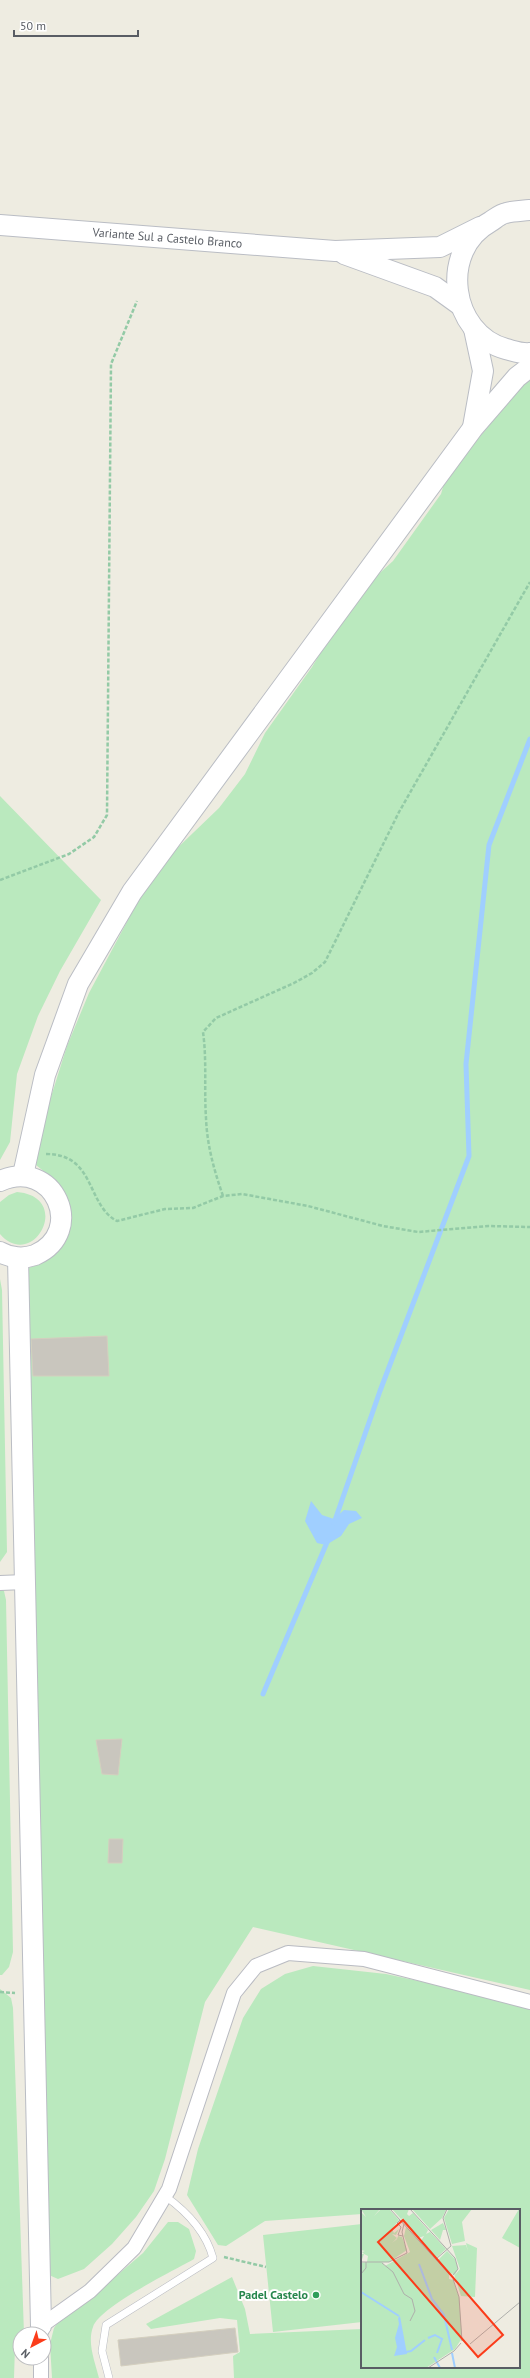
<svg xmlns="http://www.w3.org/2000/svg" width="530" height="2378" viewBox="0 0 530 2378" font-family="'PT Sans',sans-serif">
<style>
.green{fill:#bae9be}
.water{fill:#a0cfff}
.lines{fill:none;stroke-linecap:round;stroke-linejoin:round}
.stream{stroke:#a0cfff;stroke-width:5}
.building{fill:#c9c6be;stroke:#d4cfbf}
.lane-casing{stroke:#b9bbc2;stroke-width:8}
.street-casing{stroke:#b9bbc2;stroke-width:16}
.secondary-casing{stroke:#babdc4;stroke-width:22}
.path{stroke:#93caa6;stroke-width:2.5;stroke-dasharray:4 2;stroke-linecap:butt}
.lane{stroke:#fff;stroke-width:7}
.street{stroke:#fff;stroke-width:14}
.secondary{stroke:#fff;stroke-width:20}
.leisure-dot{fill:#2e9e5b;stroke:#fff;stroke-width:1.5}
.labels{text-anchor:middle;stroke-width:4;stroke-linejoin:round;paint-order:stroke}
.street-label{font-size:12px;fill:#595d64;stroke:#fff}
.leisure-label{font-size:12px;font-weight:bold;fill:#27864d;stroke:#fff;text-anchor:end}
.inset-river{fill:none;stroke:#a0cfff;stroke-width:2}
.inset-road{fill:none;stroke:#aeafab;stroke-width:1}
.view{fill:#fb3c1a;fill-opacity:0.15;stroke:#fb3c1a;stroke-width:2}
.inset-edge{fill:none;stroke:#595d64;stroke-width:2}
</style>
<rect width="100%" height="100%" fill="#eeece1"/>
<path class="green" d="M530 370V1990L253 1927 205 2002 165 2159 154 2191 136 2217 112 2244 84 2269 58 2279 40 2271 28 1268C47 1262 48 1260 61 1244 85 1214 62 1185 36 1165L38 1138 67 1046 89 993 137 903 169 856 219 808 245 774 265 733 312 667 334 630 372 580 393 561 441 494 446 477 488 427 517 377Z
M0 796 101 900 60 971 38 1016 17 1074 10 1142 0 1160Z
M17 1192C74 1197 33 1272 0 1234V1202L9 1195Z
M0 1279 2 1290 7 1552 0 1562Z
M0 1588 4 1591 6 1600 13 1952 9 1967 2 1975H0Z
M313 1966 386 1974 530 2005V2378H234L233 2356 240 2352 237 2320 220 2318 151 2329 146 2324 232 2277 245 2309 250 2334 362 2329V2367H519V2210H362V2214L265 2221 226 2246 218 2245 187 2195 198 2149 243 2018 261 1989 285 1974Z
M0 1989 11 1998 13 2008 24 2334H20V2345L15 2346 14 2378H0Z
M168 2222H178L189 2229 196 2251 194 2259C173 2271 99 2307 93 2327 87 2343 95 2362 99 2378H52L50 2344 54 2328 61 2318 80 2307 143 2253Z
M362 2224V2322L273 2332 263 2235Z"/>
<path class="water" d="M311 1501 322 1515 334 1519 344 1510 356 1511 362 1518 349 1524 341 1536 326 1545 317 1543 305 1521Z"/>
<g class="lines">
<path class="stream" d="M334 1523 380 1391 469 1156 466 1064 489 845 530 739
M263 1694 328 1540"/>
</g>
<path class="building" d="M107 1336 109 1376H33L31 1339Z
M122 1739 118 1775 102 1774 96 1740Z
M109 1839H123L122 1863H108Z
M235 2328 238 2352 121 2366 118 2340Z"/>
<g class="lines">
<defs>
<path id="lane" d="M109 2378 102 2351 106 2325 213 2258C206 2232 186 2211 165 2196"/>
<path id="street" d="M0 1583 25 1582
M41 2332V2326L90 2291 134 2248 169 2189 234 1993 256 1966 288 1953 364 1959 530 2002
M41 2378V2358"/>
<g id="secondary">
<path d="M530 210C522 211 513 211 506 213 500 214 495 219 490 222 439 250 450 334 506 349 514 351 522 354 530 353"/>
<path id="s1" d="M0 225 335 251 440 247 480 227"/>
<path d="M344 254 435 287 460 305"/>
<path d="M473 427 483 371 474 329"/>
<path d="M23 1175 45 1075 78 984 132 892 473 428 517 377 530 367"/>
<path d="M0 1181C54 1157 87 1232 35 1255 24 1259 10 1258 0 1252"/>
<path d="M18 1258 41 2326"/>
</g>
</defs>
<use href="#lane" class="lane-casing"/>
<use href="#street" class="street-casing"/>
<use href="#secondary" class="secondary-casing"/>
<path class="path" d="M0 880 69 854 94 837 107 815 111 364 137 301
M46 1154C96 1154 86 1205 117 1221L165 1209 193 1208 223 1196 242 1194 308 1206 383 1226 418 1232 489 1226 530 1227
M223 1196C214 1170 207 1145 206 1118 204 1089 207 1061 203 1032L216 1018 294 983 312 973 325 962 399 812 530 582
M0 1992 15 1993
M224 2257 266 2267"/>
<use href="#lane" class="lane"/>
<use href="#street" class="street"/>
<use href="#secondary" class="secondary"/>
</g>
<circle class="leisure-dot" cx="316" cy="2295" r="4"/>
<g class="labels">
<g class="street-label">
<text dy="4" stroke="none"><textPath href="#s1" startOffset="168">Variante Sul a Castelo Branco</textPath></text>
</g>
<g class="leisure-label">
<text x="308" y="2299">Padel Castelo</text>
</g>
</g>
<g transform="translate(361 2209)">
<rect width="159" height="159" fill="#eeece1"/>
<path d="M0 0H19L13 7 20 0H28L38 11 31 20 33 24 38 20 35 26 31 25 36 29 31 34 36 30 37 27 41 28 46 41 28 53H21L24 57 49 43 43 27 45 18 88 65V70L92 71 98 88 101 129 94 140 65 159H0V54L6 53 7 47 3 45 0 53V45H3L1 43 4 42 0 41V3L5 8ZM31 0H48L46 5 48 7 52 4 67 21 65 25 69 23 85 40 75 49 60 32 63 27 57 29 40 11 43 8 40 10ZM51 0H84L85 1 81 9 69 20ZM88 0H111L101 13 104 32 91 35 83 9ZM158 0H159V39L141 29ZM82 14 85 21H82L79 31 70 21ZM105 34 116 39 114 88 100 87 93 65 88 64 77 51 86 42 94 50 97 60 94 66 99 60 91 37 105 36 107 42Z" fill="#bae9be"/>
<path d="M39 107 46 145 33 147 36 138 34 129 38 115 37 109Z" fill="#a0cfff"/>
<path class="inset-river" d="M58 55 71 90 83 106 91 141M0 83 38 107M67 129 74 126 81 130 76 144M45 143 50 142 64 131M91 144 94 159M73 148 79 159"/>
<path class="inset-road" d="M29 0 89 66M49 0 94 49 97 60 92 66M39 11 36 14 40 18 37 26 42 27M75 50 90 37 82 9 86 0M0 53H28L46 44 41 23 43 15M21 54 32 63 43 85 51 90 54 102 49 112M0 65 5 59V53M92 70 98 88 101 132M109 135 159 93M67 159 93 142 100 134"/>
<path class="view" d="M42 11 142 126 117 148 17 33Z"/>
<rect width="159" height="159" class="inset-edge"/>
</g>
<g transform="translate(32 2346) rotate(221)"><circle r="19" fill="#ffffff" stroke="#bdbec1"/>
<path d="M0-3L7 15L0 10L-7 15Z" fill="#fb3c1a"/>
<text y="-6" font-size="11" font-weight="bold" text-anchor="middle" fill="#595d64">N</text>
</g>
<path d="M14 30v6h124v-6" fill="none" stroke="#595d64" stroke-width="2"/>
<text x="20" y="30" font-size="12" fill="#595d64" stroke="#ffffff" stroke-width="3" paint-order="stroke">50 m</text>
</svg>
